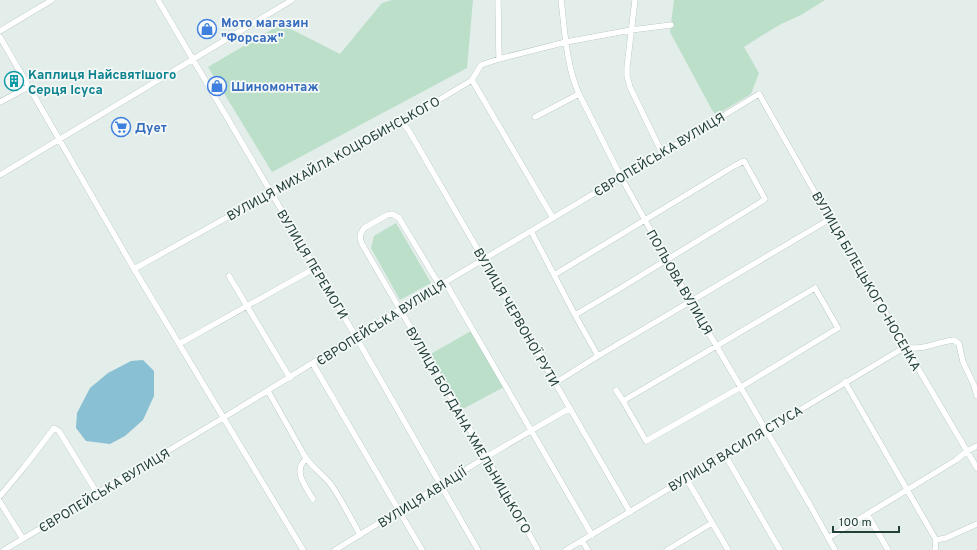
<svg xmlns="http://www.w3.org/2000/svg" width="977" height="550" viewBox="0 0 977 550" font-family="Overpass,sans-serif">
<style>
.green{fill:#bcdfc9}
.water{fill:#8ac0d3}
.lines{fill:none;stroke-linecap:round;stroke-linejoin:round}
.minor-casing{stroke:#a5b5b2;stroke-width:6}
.minor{stroke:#fff;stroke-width:5.5}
.labels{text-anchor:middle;stroke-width:3.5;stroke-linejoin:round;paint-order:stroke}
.shop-label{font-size:13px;font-weight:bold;fill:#366cbe;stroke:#f4f9f7;text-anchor:start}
.culture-label{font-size:13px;font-weight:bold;fill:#0d838f;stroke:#f4f9f7;text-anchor:start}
.street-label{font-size:13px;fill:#223f3a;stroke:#f4f9f7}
</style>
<rect width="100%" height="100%" fill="#e3edea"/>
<path class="green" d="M392 0H473L467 68 272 172 208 67 281 24 340 54 382 3Z
M674 0H825L801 15 781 24 761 36 744 47 759 73 751 94 716 115 712 110 670 32Z
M396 223 431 283 400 300 371 248 374 236Z
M471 331 504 387 461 410 429 355Z"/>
<path class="water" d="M143 360 154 371V396L143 420 125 436 110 444 86 441 76 428 77 413 90 388 108 373 131 361Z"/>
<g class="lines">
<defs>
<path id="minor" d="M158 0 356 337 478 550
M498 0 499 59
M561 0C565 31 566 65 579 94L621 177 690 301 810 505 835 550
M635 0 627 67V76L630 87 662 153
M0 31 52 0
M0 37 134 269 303 550
M472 80 553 218
M0 102 28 87
M535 117 579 94
M403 123 409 131 630 512
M0 175 292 0
M531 231 575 315 598 356 830 219
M134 269 271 193 403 123 422 110 472 80 481 65 499 59 566 42 631 30 671 25
M554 275 734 166 744 161 765 199 761 202 619 289 575 315
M229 276 290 378
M445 282 592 535
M440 286 399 218 392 214 387 215 364 228 361 233 360 238 362 244 486 457 538 550
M815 288 838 328 741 387 646 441 623 401Z
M179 344 315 268
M313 364 422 550
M845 382 936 540 935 550
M555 383 598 356
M616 390 623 401
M268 391 303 453C309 466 324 474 332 486 342 501 351 518 360 535
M725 455 780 550
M306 459C292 471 306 487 313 499
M686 478 728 550
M0 496 25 466 54 428 59 431 62 436 97 493
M0 502 23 539
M867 514 888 550
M828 538 956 460 967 451 977 446
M936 540 946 538 977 524
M582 541 588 550
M4 550 58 518 97 493 223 418 400 309 662 153 759 94 830 219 977 468
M335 550 486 457 570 408
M566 550 905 347C925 351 935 342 954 340L959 344 963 362 974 385 977 396
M667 550 712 523"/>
</defs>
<use href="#minor" class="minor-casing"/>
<use href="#minor" class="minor"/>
</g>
<defs>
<symbol id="shop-ring" viewBox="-11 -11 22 22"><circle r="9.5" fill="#f4f9f7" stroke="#3f7fe0" stroke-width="1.5"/><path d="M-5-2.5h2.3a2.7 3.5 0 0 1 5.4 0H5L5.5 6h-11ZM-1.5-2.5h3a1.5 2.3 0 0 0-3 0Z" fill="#3f7fe0"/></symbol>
<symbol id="building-ring" viewBox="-11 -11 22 22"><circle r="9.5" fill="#f4f9f7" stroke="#0f9aa8" stroke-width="1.5"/><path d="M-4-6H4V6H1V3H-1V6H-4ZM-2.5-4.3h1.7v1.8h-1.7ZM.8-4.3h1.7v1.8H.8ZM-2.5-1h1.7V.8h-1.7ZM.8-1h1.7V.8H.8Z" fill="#0f9aa8"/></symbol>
<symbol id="supermarket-ring" viewBox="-11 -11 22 22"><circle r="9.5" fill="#f4f9f7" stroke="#3f7fe0" stroke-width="1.5"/><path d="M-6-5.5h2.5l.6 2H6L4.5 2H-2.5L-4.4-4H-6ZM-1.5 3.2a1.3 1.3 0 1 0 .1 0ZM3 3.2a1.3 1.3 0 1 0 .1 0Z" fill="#3f7fe0"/></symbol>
</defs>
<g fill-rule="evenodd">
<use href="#shop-ring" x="196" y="18" width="22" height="22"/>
<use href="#building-ring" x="3" y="70" width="22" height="22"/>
<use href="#shop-ring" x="206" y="75" width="22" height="22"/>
<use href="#supermarket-ring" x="110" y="116" width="22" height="22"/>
</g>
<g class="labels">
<g class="shop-label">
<text x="221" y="27">Мото магазин<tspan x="221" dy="15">"Форсаж"</tspan></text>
<text x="231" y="91">Шиномонтаж</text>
<text x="135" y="132">Дует</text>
</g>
<g class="culture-label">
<text x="28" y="79">Каплиця Найсвятішого<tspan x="28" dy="15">Серця Ісуса</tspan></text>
</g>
<g class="street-label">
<text transform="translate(659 154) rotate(-31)" y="5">ЄВРОПЕЙСЬКА ВУЛИЦЯ</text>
<text transform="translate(333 158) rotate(-29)" y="5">ВУЛИЦЯ МИХАЙЛА КОЦЮБИНСЬКОГО</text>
<text transform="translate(313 264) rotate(59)" y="5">ВУЛИЦЯ ПЕРЕМОГИ</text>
<text transform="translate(867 281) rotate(60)" y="5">ВУЛИЦЯ БІЛЕЦЬКОГО-НОСЕНКА</text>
<text transform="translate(680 282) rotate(60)" y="5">ПОЛЬОВА ВУЛИЦЯ</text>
<text transform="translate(517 317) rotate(60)" y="5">ВУЛИЦЯ ЧЕРВОНОЇ РУТИ</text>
<text transform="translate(381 322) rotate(-32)" y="5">ЄВРОПЕЙСЬКА ВУЛИЦЯ</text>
<text transform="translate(469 430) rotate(60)" y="5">ВУЛИЦЯ БОГДАНА ХМЕЛЬНИЦЬКОГО</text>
<text transform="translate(735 448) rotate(-31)" y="5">ВУЛИЦЯ ВАСИЛЯ СТУСА</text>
<text transform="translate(104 490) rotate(-31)" y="5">ЄВРОПЕЙСЬКА ВУЛИЦЯ</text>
<text transform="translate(422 497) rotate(-32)" y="5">ВУЛИЦЯ АВІАЦІЇ</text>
</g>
</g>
<path d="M833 526v6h66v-6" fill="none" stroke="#223f3a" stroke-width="2"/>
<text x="839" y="526" font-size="12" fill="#223f3a" stroke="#f4f9f7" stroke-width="3" paint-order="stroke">100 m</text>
</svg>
